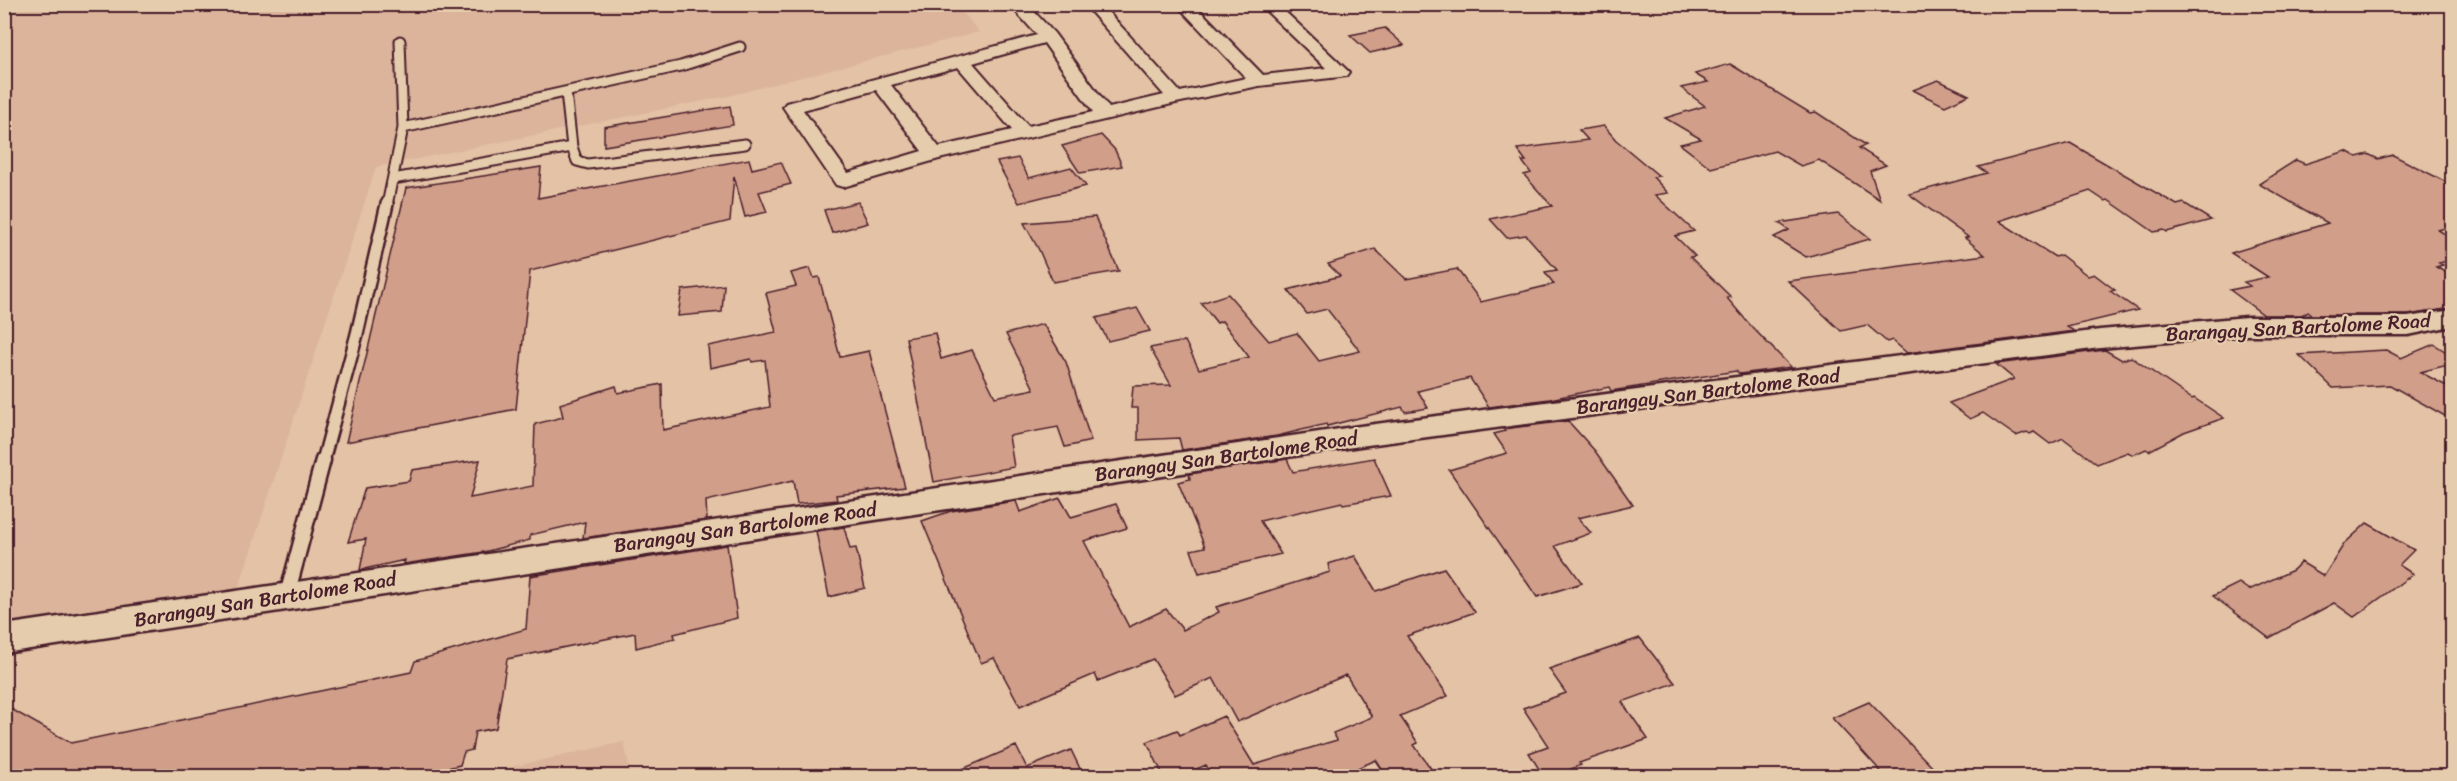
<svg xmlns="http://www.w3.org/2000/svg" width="2457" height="781" viewBox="0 0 2457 781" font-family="Sriracha,sans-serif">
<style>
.built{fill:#dbb49b}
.building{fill:#d19e8a;stroke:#4a1f2b;stroke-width:1.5}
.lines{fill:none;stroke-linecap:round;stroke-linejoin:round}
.service-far2-casing{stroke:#4a1f2b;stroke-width:13}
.service-far1-casing{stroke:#4a1f2b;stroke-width:16}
.service-casing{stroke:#4a1f2b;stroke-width:19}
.minor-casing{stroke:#4a1f2b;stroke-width:4}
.tertiary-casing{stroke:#4a1f2b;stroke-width:5}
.service-far2{stroke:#e4ccac;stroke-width:9}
.service-far1{stroke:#e4ccac;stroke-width:11}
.service{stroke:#e4ccac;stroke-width:14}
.minor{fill:#e4ccac;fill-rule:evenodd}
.tertiary{fill:#e4ccac;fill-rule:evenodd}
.labels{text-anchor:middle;stroke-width:4.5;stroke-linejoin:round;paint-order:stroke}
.street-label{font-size:20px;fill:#4a1f2b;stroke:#e4ccac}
</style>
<rect width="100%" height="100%" fill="#e3c2a5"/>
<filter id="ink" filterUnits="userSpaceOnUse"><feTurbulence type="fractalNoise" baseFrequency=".0167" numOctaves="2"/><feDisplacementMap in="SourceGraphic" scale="12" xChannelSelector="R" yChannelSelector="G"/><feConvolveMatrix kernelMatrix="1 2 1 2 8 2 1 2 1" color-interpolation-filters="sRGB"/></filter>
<g filter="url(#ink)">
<path class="built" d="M956 4 979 32 728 96 376 167 238 590 5 622 4 5Z
M624 742 631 776H471Z"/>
<path class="building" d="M1385 28 1404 45 1370 53 1350 35Z
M1730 64 1810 113 1816 112 1866 145 1859 148 1886 165 1870 171 1880 200 1819 160 1801 166 1775 151 1711 168 1680 144 1701 139 1665 118 1705 106 1681 88 1708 82 1695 74Z
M1938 80 1969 95 1945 106 1913 90Z
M730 106 733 125 604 146V127Z
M1604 126 1616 140 1659 176 1653 177 1668 193 1655 195 1694 231 1675 236 1695 256 1690 257 1731 297 1727 298 1751 326 1791 367 1740 374 1736 371 1611 391 1609 387 1550 399 1489 407 1470 378 1418 391 1428 408 1405 412 1402 407 1327 426 1326 424 1277 436 1182 450 1179 438 1138 440V408H1131L1133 386 1171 385 1150 348 1185 341 1199 369 1249 357 1222 321 1217 323 1201 303 1228 294 1269 341 1297 333 1319 361 1360 351 1327 309 1307 314 1288 290 1340 276 1328 264 1375 249 1406 279 1457 269 1481 302 1554 284 1545 272 1557 270 1526 235 1507 238 1490 219 1552 206 1524 175 1531 173 1522 161H1526L1517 149 1588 140 1579 130Z
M1101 135 1115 150 1122 166 1080 173 1062 146Z
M2070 143 2177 205 2184 203 2211 220 2167 232 2164 230 2154 232 2108 200 2105 201 2090 191 1999 221 2055 257 2061 255 2088 276 2094 274 2115 290 2110 291 2138 310 2067 327 2074 331 1907 353 1892 340 1887 342 1867 325 1841 331 1788 281 1985 255 1965 238 1968 237 1909 194 1987 173 1978 167Z
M2346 151 2357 157 2368 154 2378 159 2393 155 2452 185V226L2438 230 2452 238V260L2439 263 2443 265 2436 267 2452 276V308L2408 315H2311L2309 312 2301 315H2264L2230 290 2250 286 2244 282 2268 277 2231 253 2328 223 2259 184 2296 160 2305 164Z
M1018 158 1029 178 1071 167 1086 186 1019 203 997 162Z
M749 159 752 169 781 162 791 184 759 192 767 212 745 217 734 176 730 221 530 271 516 409 346 442 406 188 541 167 538 198Z
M858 202 868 223 832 233 824 210Z
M1838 214 1870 239 1806 257 1774 237 1789 230 1779 223Z
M1095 217 1119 271 1053 282 1039 250 1024 223Z
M810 268 814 278 819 277 840 357 869 351 905 487 836 495 837 500 797 504 793 481 706 501 707 520 583 538 585 522 530 535V540L484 552 404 564 405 560 360 570 366 539 348 542 365 488 409 481 412 470 480 460 470 498 533 486 535 424 563 417 560 404 616 386 618 393 662 384 663 430 770 407 765 360 752 362 751 359 710 368 708 346 776 332 766 293 796 286 791 273Z
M724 285 722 312 678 316 682 290Z
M1137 308 1150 331 1108 341 1096 318Z
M1043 324 1066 362 1091 441 1065 447 1058 427 1009 436 1014 467 934 482 906 338 935 333 941 359 972 350 995 397 1034 389 1006 334Z
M2434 344 2452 356V364L2420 372 2452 389V420L2390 385 2333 388 2299 355 2386 350 2401 358Z
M2105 350 2122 360 2131 357 2192 399 2194 398 2224 418 2184 432 2149 451 2146 449 2133 455 2128 452 2097 464 2063 438 2050 444 2034 432 2030 434 2027 432 2016 436 1983 413 1970 419 1949 403 2014 379 1996 364Z
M1568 421 1595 451 1633 505 1578 518 1591 533 1555 546 1582 583 1537 597 1449 470 1507 453 1494 434 1505 431 1503 429Z
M1374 458 1391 496 1343 504 1342 502 1260 521 1281 554 1199 573 1191 550 1205 547 1178 482 1190 479 1189 474 1287 459 1293 472Z
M1060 498 1071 517 1116 504 1127 528 1084 541 1129 627 1166 609 1183 630 1219 612 1216 607 1330 572 1328 564 1355 556 1376 591 1444 568 1475 612 1407 636 1448 696 1400 716 1418 743 1414 745 1437 777H1387L1376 760 1337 777H1213L1206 765 1178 777H1164L1147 742 1177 730 1180 735 1224 716 1254 765 1337 740 1333 733 1372 717 1346 675 1237 722 1213 678 1175 695 1153 659 1098 681 1095 674 1020 706 994 658 981 663 922 521 951 511 1016 501 1020 512Z
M2367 523 2414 550 2399 565 2413 574 2354 617 2334 603 2269 638 2213 596 2239 583 2249 590 2293 570 2301 562 2324 576 2344 544Z
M844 527 850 549 856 548 865 588 829 597 816 531Z
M727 545 737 618 674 634 675 638 636 648 635 633 507 659 496 728 475 732 472 750 464 752 460 765 408 777H4V705L71 743 411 672 415 661 526 629 530 576Z
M1640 638 1675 683 1622 702 1648 739 1579 763 1581 765 1551 777H1544L1529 753 1548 746 1523 708 1566 693 1549 669Z
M1869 702 1942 777H1886L1832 718Z
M1016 746 1027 768 1071 750 1084 777H944Z"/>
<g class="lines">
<defs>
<path id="service-far2" d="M566 92 572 147
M403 128 681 66 740 47
M393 179 572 147 577 161 588 164 745 144
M387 205 403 128 400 41"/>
<path id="service-far1" d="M323 461 357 334 387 204"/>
<path id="service" d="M287 595 323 460"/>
<path id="minor" d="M1009 4H1027L1054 33 1109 108 1164 95 1084 4H1101L1180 92 1246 78 1176 4H1194L1263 75 1326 68 1259 4H1277L1349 72 1346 76 1340 77 1259 86 1176 103 939 159 843 187 836 185 783 107 786 103 1037 35ZM1044 43 1093 112 1028 126 973 63ZM958 67 1012 130 939 147 891 85ZM876 90 922 151 848 173 803 110Z"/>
<path id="tertiary" d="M2452 310V326L2408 335H2247L2100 348 1360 446 4 653V625L1360 426 2100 330 2247 317H2408Z"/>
</defs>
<use href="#service-far2" class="service-far2-casing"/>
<use href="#service-far1" class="service-far1-casing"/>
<use href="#service" class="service-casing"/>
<use href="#minor" class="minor-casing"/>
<use href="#tertiary" class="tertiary-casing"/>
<use href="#service-far2" class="service-far2"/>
<use href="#service-far1" class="service-far1"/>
<use href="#service" class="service"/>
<use href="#minor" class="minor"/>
<use href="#tertiary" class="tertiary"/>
</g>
</g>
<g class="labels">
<g class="street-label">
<text transform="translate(2298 327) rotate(-3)" y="7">Barangay San Bartolome Road</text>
<text transform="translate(1708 391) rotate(-7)" y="7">Barangay San Bartolome Road</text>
<text transform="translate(1226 456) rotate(-8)" y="7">Barangay San Bartolome Road</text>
<text transform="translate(745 527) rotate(-8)" y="7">Barangay San Bartolome Road</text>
<text transform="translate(265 599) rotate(-9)" y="7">Barangay San Bartolome Road</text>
</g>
</g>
<rect width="2457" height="781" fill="none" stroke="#e4ccac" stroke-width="24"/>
<rect x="12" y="12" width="2433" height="757" fill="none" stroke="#4a1f2b" stroke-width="2" filter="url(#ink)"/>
</svg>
